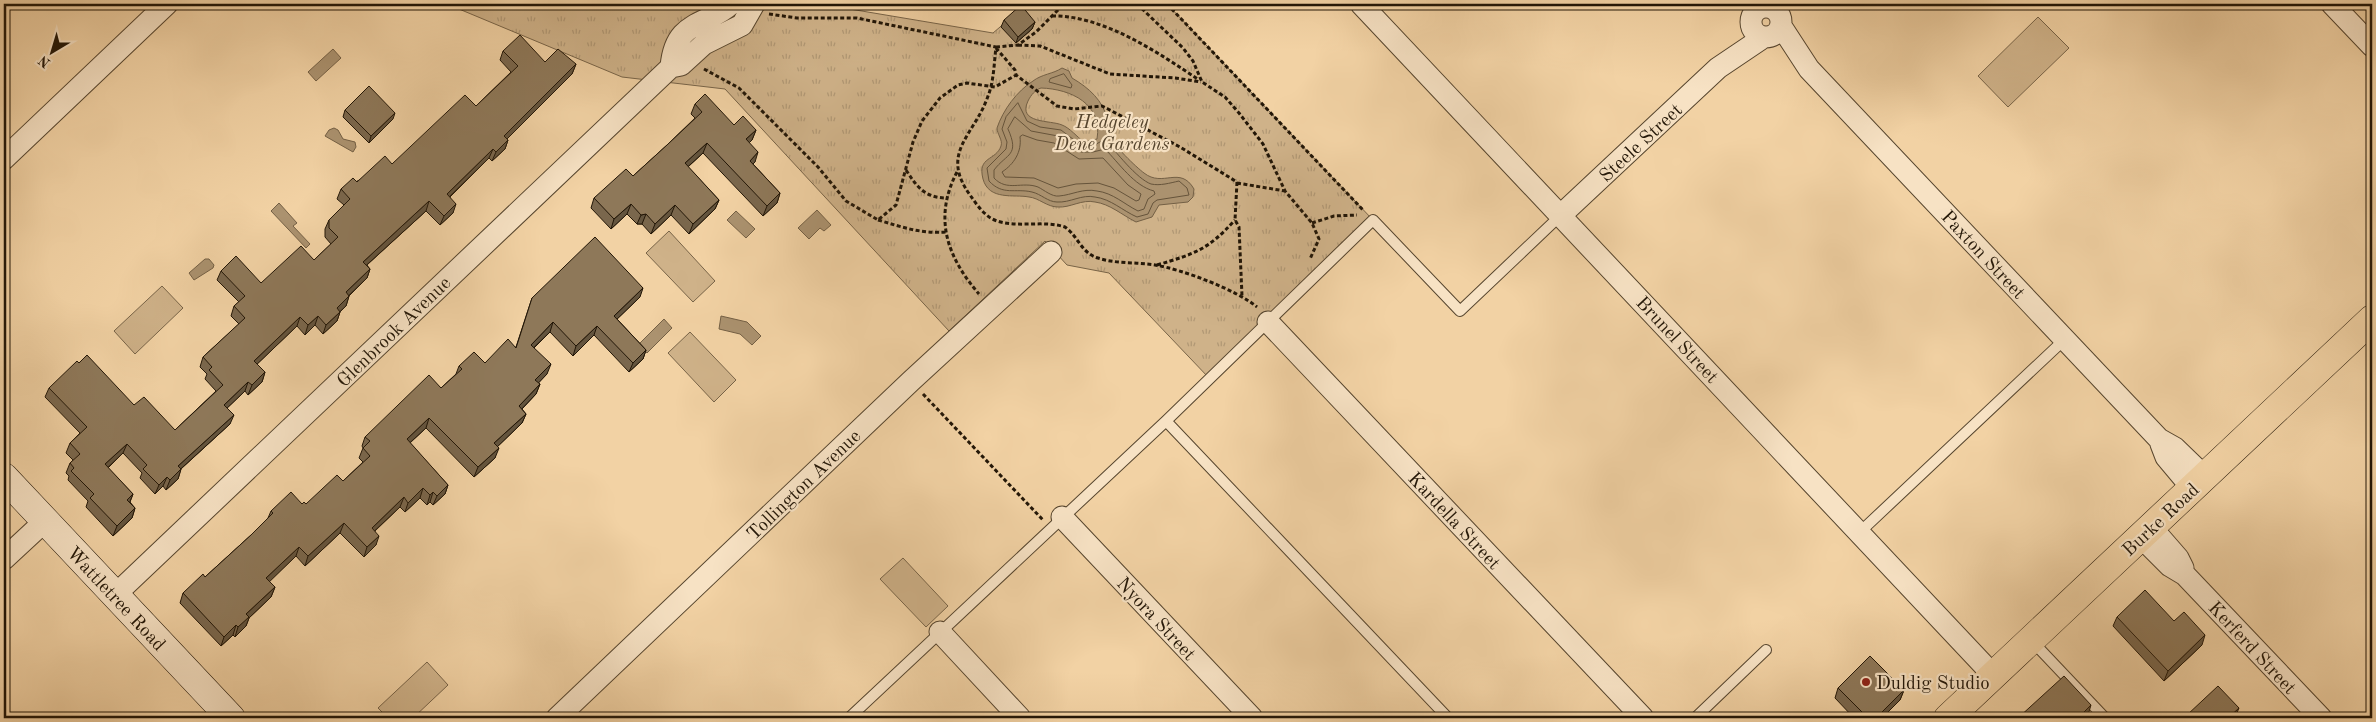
<svg xmlns="http://www.w3.org/2000/svg" width="2376" height="722" viewBox="0 0 2376 722" font-family="'Old Standard TT',serif">
<style>
.green{fill:#cfb289;stroke:#786448}
.park{fill:url(#park-tufts);stroke:#786448}
.water{fill:#ab926f;stroke:#746045;fill-rule:evenodd}
.lines{fill:none;stroke-linecap:round;stroke-linejoin:round}
.shore{stroke:#66543b;stroke-width:1}
.service-casing{stroke:#56452e;stroke-width:12}
.minor-casing{stroke:#56452e;stroke-width:23}
.secondary-casing{stroke:#221607;stroke-width:29}
.primary-casing{stroke:#221607;stroke-width:29}
.path{stroke:#221607;stroke-width:3;stroke-dasharray:4 2.5;stroke-linecap:butt}
.service{stroke:#f7e2c4;stroke-width:10}
.minor{stroke:#f7e2c4;stroke-width:21}
.secondary{stroke:#f7e2c4;stroke-width:28}
.primary{stroke:#f2d2a4;stroke-width:28}
.wall{fill:#7a674d;stroke:#221607}
.shaded-wall{fill:#63543e;stroke:#221607}
.building{fill:#8e7859;stroke:#221607}
.poi-dot{fill:#8f2418;stroke:#f7e2c4;stroke-width:2}
.labels{text-anchor:middle;stroke-width:4.5;stroke-linejoin:round;paint-order:stroke}
.park-label{font-size:19px;font-style:italic;fill:#56452e;stroke:#f7e2c4}
.street-label{font-size:19px;fill:#221607;stroke:#f7e2c4}
.poi-label{font-size:19px;fill:#221607;stroke:#f7e2c4;text-anchor:start}
</style>
<defs>
<pattern id="park-tufts" width="24" height="20" patternUnits="userSpaceOnUse" patternTransform="scale(1.25)"><rect width="24" height="20" fill="#cfb289"/><path d="M3 7l-1-3M5 7V3M7 7l1-3M15 17l-1-3M17 17v-4M19 17l1-3" fill="none" stroke="#b19875"/></pattern>
</defs>
<rect width="100%" height="100%" fill="#f2d2a4"/>
<filter id="stains"><feTurbulence type="fractalNoise" baseFrequency=".004" numOctaves="4"/><feColorMatrix values="0 0 0 0 .2 0 0 0 0 .09 0 0 0 0 .02 0 0 0 .5 -.17"/></filter>
<radialGradient id="worn" r=".72"><stop offset=".6" stop-color="#630" stop-opacity="0"/><stop offset="1" stop-color="#630" stop-opacity=".3"/></radialGradient>
<path class="green" d="M2038 17 2069 48 2008 107 1978 76Z
M669 231 715 281 693 302 646 253Z
M162 286 183 308 135 354 114 331Z
M690 332 736 380 714 402 668 353Z
M903 558 948 606 926 627 880 579Z
M427 662 448 685 413 718H388L378 708Z"/>
<path class="park" d="M447 4H820L993 33 1027 4H1167L1373 220 1209 378 1109 273 1067 265 1045 241 949 331 725 89 622 77Z"/>
<path class="water" d="M333 49 341 58 316 81 308 72Z
M1062 68 1069 71 1072 78C1089 88 1103 100 1108 121 1110 125 1109 131 1110 136 1113 145 1136 167 1144 173 1163 188 1180 165 1194 189L1193 197 1188 202 1159 205 1152 217 1136 222C1122 215 1110 204 1095 202 1082 199 1070 208 1058 207 1047 207 1039 198 1029 197 1014 194 989 201 983 179 977 156 996 161 1001 146 1003 140 997 134 997 128 1003 110 1017 91 1033 81 1042 74 1053 74 1062 68ZM1041 88C1071 89 1103 104 1097 139L1084 142C1077 137 1070 128 1062 125 1051 120 1017 124 1028 101 1031 95 1035 90 1041 88Z
M334 128 338 130 343 139 355 142 356 147 353 152 325 136 329 130Z
M279 203 297 223 293 226 310 244 306 248 271 211Z
M817 210 831 225 824 231 820 228 809 239 798 228Z
M736 211 755 229 746 238 727 220Z
M205 259H209L214 265 213 268 194 280 189 273Z
M721 316 747 322 761 336 752 345 740 334 719 329Z
M664 319 672 328 647 353 639 344Z"/>
<g class="lines">
<path class="shore" d="M1064 74 1072 85 1071 88 1049 82 1050 79Z
M1018 103 1027 121 1040 127 1061 130 1082 146H1093L1105 139C1115 151 1137 179 1151 184 1160 186 1170 183 1179 181L1187 188 1189 195 1157 200 1153 203 1148 214 1137 217C1123 211 1111 199 1095 197 1082 194 1070 203 1057 202 1048 202 1041 194 1032 192 1015 188 1003 196 989 181L987 168 1006 149 1007 142 1002 129 1006 117Z
M1015 117 1031 131 1058 136 1081 152H1093L1105 149C1119 163 1134 186 1154 191L1155 194 1148 199 1144 209 1138 211C1124 204 1113 193 1097 191 1083 188 1072 195 1059 196 1052 197 1044 190 1038 187 1022 181 1007 192 994 178V170C1007 153 1020 156 1008 129Z
M1023 135 1037 140 1054 143 1079 159 1103 158 1128 185 1141 194 1139 200 1136 201 1114 188 1098 183 1076 184 1058 188 1034 178 1005 177 1002 172C1014 164 1022 152 1020 137Z"/>
<defs>
<path id="service" d="M1166 421 1448 718
M1860 532 2064 340
M2032 641 2105 718
M849 718 1166 421 1373 220 1460 311 1561 215
M1695 718 1766 650"/>
<path id="minor" d="M1361 4 1994 676
M2332 4 2372 46
M1751 22a15 15 0 1 1 30 0a15 15 0 1 1-30 0Z
M1781 26 1809 69 2159 439 2175 448 2205 477
M671 67C675 19 706 27 731 4
M4 159 167 4
M1561 215 1718 68 1764 37
M1268 322 1643 718
M2161 444 2166 457 2192 488
M1062 517 1252 718
M2151 527 2178 558 2183 568
M2141 537 2170 566 2185 575 2321 718
M4 559 45 521
M115 595 671 67 681 65 704 44 742 25 754 4
M940 632 1020 718
M557 718 911 381 1051 252"/>
<path id="secondary" d="M4 477 231 718"/>
<path id="primary" d="M1948 718 2372 319"/>
</defs>
<use href="#service" class="service-casing"/>
<use href="#minor" class="minor-casing"/>
<use href="#secondary" class="secondary-casing"/>
<use href="#primary" class="primary-casing"/>
<path class="path" d="M1137 4 1183 48 1193 61 1202 82 1225 97 1239 113 1263 144 1285 191 1312 223 1319 239 1310 259
M1167 4 1364 211
M769 14 797 18H857L996 47C994 63 994 81 988 96 975 135 939 152 970 195 977 205 985 217 997 221 1019 228 1044 220 1065 227 1078 236 1081 253 1098 258 1116 264 1136 262 1155 265 1181 269 1237 290 1257 307
M1052 16C1103 15 1159 53 1199 80
M1018 45 1040 46 1110 74 1175 78 1201 82
M996 47 1018 45 1036 32 1064 4
M996 48 1015 70 1016 75 1057 106 1074 109 1102 106 1108 109 1180 147 1237 182 1235 220 1239 227 1242 296
M704 69 739 88 818 167 846 201 878 220 896 205 913 142 922 121 940 98 958 85 967 83 995 87 1016 75
M906 170C917 187 925 198 947 198
M957 172C933 218 947 257 979 294
M1237 183 1285 191
M878 220C902 227 921 234 946 232
M1312 223 1334 216 1357 215
M1157 265C1194 254 1208 250 1235 220
M923 394 1043 520"/>
<use href="#service" class="service"/>
<use href="#minor" class="minor"/>
<use href="#secondary" class="secondary"/>
<use href="#primary" class="primary"/>
</g>
<path class="wall" d="M1008 4H1020L1014 10Z
M1004 20 1035 22 1032 29 1016 43 1001 27Z
M503 51 545 62 576 64 572 74 507 139 508 140 505 149 492 161 489 158 450 197 453 213 440 225 426 211 367 265 370 269 367 278 349 296 346 306 340 312 337 321 323 334 315 325 305 335 297 326 257 364 265 372 262 382 248 395 245 391 227 408 230 424 181 469 178 479 166 490 163 486 155 494 140 478 142 473 123 453 108 468 133 494 130 502 135 508 132 518 113 536 86 507 88 501 68 480 69 476 66 473 70 463 73 460 66 453 70 443 80 433 45 397 49 388 134 405 175 430 216 391 205 379 207 374 200 367 203 357 239 324 231 316 234 306 239 302 217 280 221 271 261 283 314 260 331 244 325 237V229L329 220 344 205 337 199 341 189 392 164 476 106 511 72 500 60Z
M695 104 734 125 756 130 752 140 749 143 755 162 753 164 780 193 777 203 763 216 703 153 688 167 719 200 715 209 689 234 671 215 651 234 642 224H637L627 214 611 229 591 208 594 198 633 176 667 145 695 118 691 114Z
M345 110 393 119 369 143 343 117Z
M640 297 617 319 646 350 643 359 629 372 594 335 573 356 550 332 534 348 547 374 538 383 540 384 536 394 522 409 526 414 522 423 497 447 495 458 474 477 426 428 410 443 448 485 445 494 433 505 430 502 427 505 420 498 405 512 400 507 375 531 376 545 364 557 340 533 305 566 296 556 269 581 275 587 271 597 249 618 246 626 235 637 233 635 221 646 180 603 183 593 205 577 251 535 268 518 271 511 302 504H306L343 481 363 462 359 458 363 448 362 446 365 437 441 388 456 374 459 366 485 363 516 347 532 298Z
M2117 617 2174 621 2202 645 2164 681 2113 626Z
M1838 688 1904 690 1900 700 1882 718H1854L1835 698Z"/>
<path class="shaded-wall" d="M1016 4H1020L1014 10Z
M1035 22 1032 29 1016 43 1018 37Z
M576 64 572 74 501 145 504 136Z
M395 113 393 119 369 143 371 136Z
M756 130 752 140 743 149 746 139Z
M508 140 505 149 492 161 496 152Z
M707 143 703 153 681 173 685 163Z
M493 149 489 158 443 203 447 194Z
M758 152 755 162 746 171 750 161Z
M780 193 777 203 763 216 767 206Z
M719 200 715 209 689 234 693 224Z
M429 201 426 211 360 271 363 262Z
M456 204 453 213 440 225 444 216Z
M631 204 627 214 611 229 614 219Z
M675 205 671 215 651 234 655 224Z
M646 214 642 224H637L641 215Z
M370 269 367 278 342 302 346 292Z
M643 288 640 297 610 326 614 316Z
M349 296 346 306 333 318 337 308Z
M340 312 337 321 323 334 326 325Z
M318 316 315 325 305 335 308 325Z
M300 317 297 326 251 370 254 361Z
M553 322 550 332 527 354 531 345Z
M597 326 594 335 573 356 576 346Z
M646 350 643 359 629 372 633 363Z
M551 364 547 374 532 390 535 380Z
M265 372 262 382 248 395 252 385Z
M248 382 245 391 221 414 224 405Z
M540 384 536 394 515 416 519 406Z
M526 414 522 423 491 453 494 443Z
M234 415 230 424 174 475 178 466Z
M429 418 426 428 403 449 407 439Z
M127 444 123 453 101 474 105 464Z
M499 448 495 458 474 477 478 467Z
M181 469 178 479 166 490 170 480Z
M167 477 163 486 155 494 159 485Z
M448 485 445 494 433 505 437 496Z
M423 488 420 498 405 512 408 503Z
M433 492 430 502 427 505 430 495Z
M133 494 129 504 127 500Z
M404 497 400 507 368 537 372 528Z
M135 508 132 518 113 536 117 526Z
M344 523 340 533 305 566 308 556Z
M379 536 376 545 364 557 367 547Z
M299 547 296 556 263 588 266 578Z
M275 587 271 597 249 618 246 626 235 637 238 627 246 614Z
M236 625 233 635 221 646 224 637Z
M2205 635 2202 645 2164 681 2168 671Z
M1904 690 1900 700 1882 718H1876Z
M2091 705 2088 715 2084 718H2078Z
M2239 708 2236 715 2233 718H2228Z"/>
<path class="building" d="M1021 5 1035 22 1018 37 1004 20Z
M520 35 545 62 558 49 576 64 504 136 508 140 496 152 493 149 447 194 456 204 444 216 429 201 363 262 370 269 346 292 349 296 337 308 340 312 326 325 318 316 308 325 300 317 254 361 265 372 252 385 248 382 224 405 234 415 178 466 181 469 170 480 167 477 159 485 143 469 147 465 127 444 105 464 133 494 127 500 135 508 117 526 90 498 94 494 71 471 74 468 70 463 80 454 70 443 87 427 49 388 77 361 79 363 87 355 134 405 144 397 175 430 223 385 209 370 212 367 203 357 245 318 234 306 245 296 221 271 236 256 261 283 301 246 314 260 338 237 329 228V220L350 199 341 189 353 178 357 182 385 156 392 164 465 95 476 106 518 66 503 51Z
M369 86 395 113 371 136 345 110Z
M705 94 734 125 743 116 756 130 746 139 758 152 750 161 780 193 767 206 707 143 685 163 719 200 693 224 675 205 655 224 646 214 641 215 631 204 614 219 594 198 626 169 633 176 667 145 702 112 695 104Z
M595 237 643 288 614 316 646 350 633 363 597 326 576 346 553 322 531 345 551 364 535 380 540 384 519 406 526 414 494 443 499 448 478 467 429 418 407 439 448 485 437 496 433 492 430 495 423 488 408 503 404 497 372 528 379 536 367 547 344 523 308 556 299 547 266 578 275 587 246 614 249 617 238 627 236 625 224 637 183 593 203 574 205 577 251 535 273 513 271 511 291 492 302 504 304 502 306 504 337 475 343 481 370 456 363 448 370 441 365 437 429 375 441 388 462 369 459 366 474 352 485 363 508 339 516 348 532 298Z
M2145 590 2174 621 2184 612 2205 635 2168 671 2117 617Z
M1870 656 1904 690 1876 718H1868L1838 688Z
M2064 676 2091 705 2078 718H2018Z
M2218 686 2239 708 2228 718H2190L2187 715Z"/>
<circle class="poi-dot" cx="1866" cy="682" r="5"/>
<g class="labels">
<g class="park-label">
<text x="1112" y="128">Hedgeley<tspan x="1112" dy="22">Dene Gardens</tspan></text>
</g>
<g class="street-label">
<text transform="translate(1640 142) rotate(-43)" y="7">Steele Street</text>
<text transform="translate(1984 254) rotate(47)" y="7">Paxton Street</text>
<text transform="translate(393 331) rotate(-44)" y="7">Glenbrook Avenue</text>
<text transform="translate(1678 339) rotate(47)" y="7">Brunel Street</text>
<text transform="translate(803 484) rotate(-44)" y="7">Tollington Avenue</text>
<text transform="translate(2160 519) rotate(-43)" y="7">Burke Road</text>
<text transform="translate(1455 520) rotate(47)" y="7">Kardella Street</text>
<text transform="translate(117 598) rotate(47)" y="7">Wattletree Road</text>
<text transform="translate(1157 618) rotate(47)" y="7">Nyora Street</text>
<text transform="translate(2253 647) rotate(47)" y="7">Kerferd Street</text>
</g>
<g class="poi-label">
<text x="1876" y="689">Duldig Studio</text>
</g>
</g>
<rect width="2376" height="722" fill="none" stroke="#f2d2a4" stroke-width="20"/>
<rect x="5" y="5" width="2366" height="712" fill="none" stroke="#221607" stroke-width="2.5"/>
<rect x="10" y="10" width="2356" height="702" fill="none" stroke="#221607"/>
<g transform="translate(52 52) rotate(218)" stroke="#f7e2c4" stroke-width="4" paint-order="stroke">
<path d="M0-4L9 19L0 12L-9 19Z" fill="#221607"/>
<text y="-8" font-size="14" font-weight="bold" text-anchor="middle" fill="#221607">N</text>
</g>
<rect width="100%" height="100%" filter="url(#stains)"/>
<rect width="100%" height="100%" fill="url(#worn)"/>
</svg>
